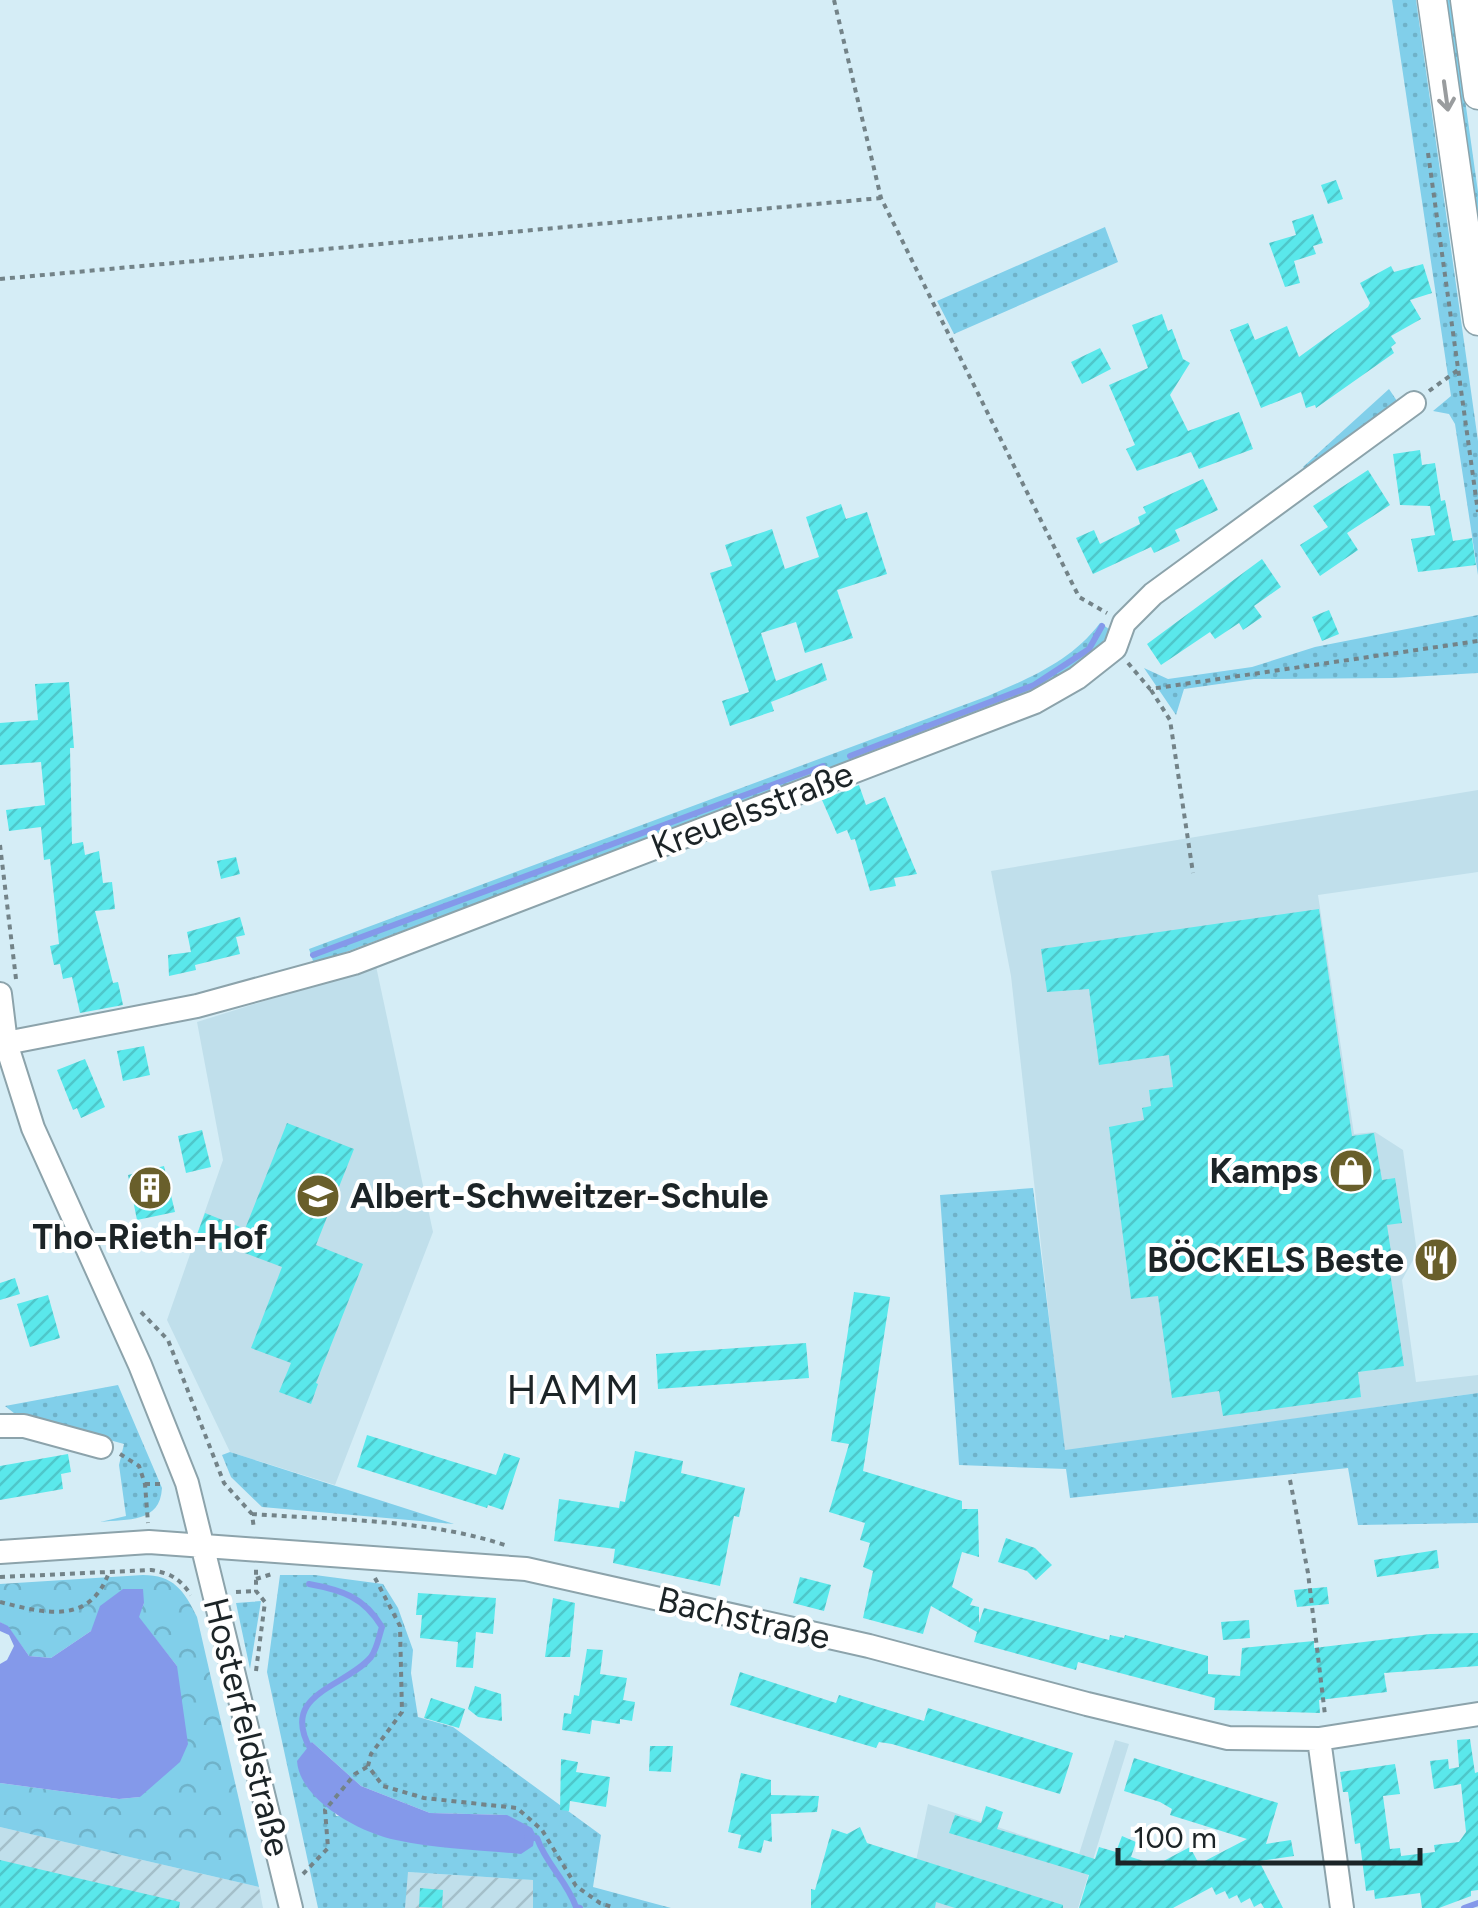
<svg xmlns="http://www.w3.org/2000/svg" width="1478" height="1908" viewBox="0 0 1478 1908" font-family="Figtree,sans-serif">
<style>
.built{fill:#c0dfeb}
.industrial{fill:url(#industrial-furrows)}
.grass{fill:url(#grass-dots);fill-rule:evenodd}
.forest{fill:url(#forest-crowns)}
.water{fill:#8499ea}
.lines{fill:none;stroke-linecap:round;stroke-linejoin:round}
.stream{stroke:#8499ea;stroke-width:6}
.building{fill:url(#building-hatch)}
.minor-casing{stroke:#8ca3ab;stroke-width:26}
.major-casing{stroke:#8ca3ab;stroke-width:31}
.path{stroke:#738388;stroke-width:4;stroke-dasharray:5 5;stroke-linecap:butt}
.minor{stroke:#fff;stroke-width:22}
.major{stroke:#fff;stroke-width:28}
.oneway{stroke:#999c9e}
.labels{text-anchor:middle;stroke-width:8;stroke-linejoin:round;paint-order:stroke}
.street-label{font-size:35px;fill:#1c2427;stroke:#fff}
.poi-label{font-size:35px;font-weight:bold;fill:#1c2427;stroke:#fff;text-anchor:end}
.quarter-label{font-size:40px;letter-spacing:2.5px;fill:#1c2427;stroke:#fff}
</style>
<defs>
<pattern id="industrial-furrows" width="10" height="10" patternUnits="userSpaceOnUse" patternTransform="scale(2.5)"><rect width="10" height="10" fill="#c0dfeb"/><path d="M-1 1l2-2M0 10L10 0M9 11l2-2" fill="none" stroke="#a4bfca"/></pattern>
<pattern id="grass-dots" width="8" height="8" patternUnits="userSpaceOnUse" patternTransform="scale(2.5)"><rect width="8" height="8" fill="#81cfea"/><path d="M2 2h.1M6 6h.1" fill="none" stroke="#6fb2c9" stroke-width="1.8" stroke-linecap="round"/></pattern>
<pattern id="forest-crowns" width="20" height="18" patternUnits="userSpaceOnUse" patternTransform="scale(2.5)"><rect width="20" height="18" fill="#81cfea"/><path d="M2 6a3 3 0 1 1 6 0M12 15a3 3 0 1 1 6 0" fill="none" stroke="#6fb2c9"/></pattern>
<pattern id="building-hatch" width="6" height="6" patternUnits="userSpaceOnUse" patternTransform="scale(2.5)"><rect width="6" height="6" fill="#5ae8eb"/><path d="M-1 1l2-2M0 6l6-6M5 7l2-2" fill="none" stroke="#4ec7ca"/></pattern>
</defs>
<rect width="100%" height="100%" fill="#d5edf6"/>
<path class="built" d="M1478 790V872L1318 895 1354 1134 1375 1132 1403 1150 1417 1253 1402 1280 1416 1382 1478 1375V1393L1064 1451 1011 976 991 871Z
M376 966 433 1232 335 1485 230 1452 167 1320 223 1160 197 1022Z
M1115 1740 1129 1744 1078 1908H906L928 1804 1079 1854Z"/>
<path class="industrial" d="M0 1827 259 1887 263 1908H0Z
M407 1872 534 1880 533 1908H405Z"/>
<path class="grass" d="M1392 0H1416L1478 441V575L1455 424 1449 414 1433 411 1451 396Z
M1443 0H1451L1478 192V249Z
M1105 227 1118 262 954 334 937 301Z
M1389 389 1397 401 1391 413 1308 473 1303 467Z
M1478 615V673L1393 678 1254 679 1184 689 1176 715 1144 668 1168 679 1252 667 1315 647Z
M1100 623 1112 631C1079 672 1041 687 994 710L314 964 309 949 988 696C1032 677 1071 661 1100 623Z
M1033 1188 1065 1450 1478 1393V1523L1358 1525 1348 1468 1070 1498 1066 1469 959 1465 940 1195Z
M118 1385 162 1488C160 1523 128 1519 100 1522L126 1516 119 1465 124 1444 59 1426 24 1421 5 1406Z
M230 1452 454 1524 262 1507 231 1477 222 1455Z
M280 1575H315L383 1584 398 1608 413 1650 411 1673 418 1717 453 1727 601 1835 593 1887 671 1908H533V1880L408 1872 405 1908H318L267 1672ZM312 1742 361 1786 430 1813 507 1815 336 1816Z
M261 1601 250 1669 236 1603Z"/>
<path class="forest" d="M143 1575C173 1575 184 1590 197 1617L259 1887 0 1827V1783L119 1799 140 1797 177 1666 138 1617 144 1603 91 1631 51 1658 29 1656 8 1627 0 1622V1584Z"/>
<path class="water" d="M123 1589H143L144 1603 139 1617 177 1666 188 1744 180 1762 140 1797 119 1799 0 1783V1664L7 1660 14 1646 9 1635 0 1631V1622L8 1626 29 1656 51 1658 91 1631 100 1606Z
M312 1742 361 1786 430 1813 507 1815 532 1828 535 1834 533 1846 521 1854C480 1850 436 1849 396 1840 361 1833 300 1801 297 1761Z"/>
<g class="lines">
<path class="stream" d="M850 756 1034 685 1089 649 1102 626
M313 955 823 766
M309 1584C342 1590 364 1597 382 1627 379 1636 377 1649 371 1657 345 1688 278 1693 311 1750
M527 1838H537C546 1864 567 1881 576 1907L580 1908
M1464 1908 1478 1903"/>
</g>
<path class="building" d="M1336 180 1343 199 1328 204 1321 185Z
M1313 214 1323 243 1313 246 1316 254 1294 261 1300 283 1285 287 1269 243 1296 235 1292 221Z
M1423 264 1432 293 1410 300 1421 319 1391 336 1396 343 1391 347 1394 353 1316 408 1315 405 1306 408 1301 392 1261 408 1230 330 1248 323 1255 340 1287 326 1299 357 1368 307 1370 303 1360 283 1391 266 1394 272Z
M1162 314 1168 331 1172 329 1183 359 1190 363 1170 395 1188 431 1239 412 1253 449 1199 469 1191 452 1137 471 1126 449 1135 445 1109 385 1148 368 1132 325Z
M1100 348 1111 369 1082 384 1071 362Z
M1420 450 1422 465 1435 463 1441 501 1445 500 1453 541 1472 538 1476 565 1418 572 1411 539 1435 535 1430 506 1400 505 1393 454Z
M1368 470 1390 505 1347 533 1358 550 1320 576 1300 545 1328 527 1313 506Z
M1203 479 1218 510 1175 530 1180 541 1154 553 1151 547 1093 574 1076 538 1094 530 1100 544 1140 524 1138 517 1146 513 1143 507Z
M841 504 846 519 867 512 887 574 837 590 853 638 805 653 796 622 761 633 776 681 822 663 827 680 771 702 774 711 730 726 722 701 749 692 710 573 732 566 725 545 772 529 785 569 819 557 806 517Z
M1262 559 1281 587 1254 606 1262 617 1243 630 1239 623 1215 639 1210 632 1161 665 1147 644Z
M1329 610 1339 634 1322 641 1312 617Z
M69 682 74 748H70L72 844 83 842 85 855 99 851 103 883 112 882 115 909 95 911 113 983 118 982 123 1005 80 1013 72 977 63 979 60 964 54 965 50 946 59 944 50 859 44 860 41 827 9 831 6 810 45 805 41 762 0 765V723L38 720 35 684Z
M859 785 866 805 885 797 917 874 894 878 896 886 870 891 855 839 851 840 847 830 837 834 822 800Z
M236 857 240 874 221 879 217 861Z
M1319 909 1352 1136 1374 1133 1382 1180 1395 1178 1402 1223 1387 1225 1394 1272H1390L1404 1366 1358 1372 1361 1397 1223 1416 1219 1391 1172 1398 1158 1296 1131 1299 1109 1127 1144 1120 1142 1108 1151 1106 1149 1090 1173 1087 1169 1055 1099 1065 1089 989 1047 992 1041 949Z
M240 917 245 935 236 937 240 954 195 965 196 970 169 976 168 955 191 952 187 932Z
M144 1046 150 1075 123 1081 117 1051Z
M85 1059 105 1107 81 1118 77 1108 73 1110 57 1070Z
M287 1123 354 1149 316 1245 363 1264 316 1383 318 1384 311 1404 279 1392 291 1363 251 1348 282 1267 229 1247 227 1253 195 1240 205 1213 245 1229Z
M202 1130 211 1167 186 1173 178 1136Z
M164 1166 175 1212 137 1220 128 1175Z
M15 1278 20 1294 0 1300V1283Z
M854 1292 890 1297 863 1471 962 1501V1509H978L979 1557 962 1552 952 1587 973 1599 970 1605 979 1607V1623L984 1608 1109 1640 1110 1635 1124 1638 1125 1635 1208 1656V1674L1240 1676 1242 1648 1314 1641V1648L1430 1634 1478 1633V1666L1384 1673 1387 1692 1319 1700 1320 1713 1214 1710 1215 1698 1078 1662 1076 1670 974 1642 977 1632 931 1606 923 1634 863 1618 873 1571 863 1567 870 1543 860 1540 865 1523 829 1512 849 1444 831 1441Z
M48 1295 60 1338 30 1347 17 1304Z
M806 1343 809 1378 658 1389 656 1354Z
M367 1435 496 1475 504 1453 520 1458 503 1510 488 1505 487 1508 357 1467Z
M635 1451 683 1461 681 1473 745 1488 739 1517 734 1516 720 1586 613 1563 615 1549 554 1541 559 1499 619 1508 620 1501 625 1502Z
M68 1454 71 1472 61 1474 63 1489 0 1500V1466Z
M1006 1538 1035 1548 1052 1565 1036 1580 1027 1571 998 1562Z
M1437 1550 1439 1568 1377 1577 1374 1560Z
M800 1577 831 1585 824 1611 793 1603Z
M1327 1587 1329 1604 1297 1607 1294 1590Z
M418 1593 496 1598 493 1634 476 1632 473 1668 456 1667 458 1642 420 1638 422 1615H416Z
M553 1598 575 1603 570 1657H545Z
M1249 1620 1250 1638 1223 1640 1221 1622Z
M587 1649 603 1650 600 1674 627 1678 623 1700 635 1702 632 1721 620 1719V1724L592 1720 590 1734 562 1730 564 1713 571 1714 574 1695 579 1696Z
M740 1672 836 1703 839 1695 924 1721 928 1708 1073 1753 1060 1794 892 1744 879 1742 876 1748 730 1705Z
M475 1686 501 1694 502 1721 478 1717 468 1709Z
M431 1698 465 1709 459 1728 424 1718Z
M1470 1739 1475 1773 1478 1772V1890L1471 1891V1896L1439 1908H1422L1420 1893 1375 1899 1374 1890 1366 1891 1360 1843 1355 1844 1348 1792H1343L1340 1772 1395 1764 1400 1794 1383 1796 1390 1849 1400 1848 1401 1856 1435 1852 1434 1845 1459 1842 1466 1832 1461 1784 1434 1789 1430 1761 1448 1759 1449 1769 1459 1767 1457 1740Z
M650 1746H673L671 1772 649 1771Z
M1134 1758 1278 1803 1266 1844 1291 1840 1294 1856 1259 1861 1283 1908H1264L1261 1903 1254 1907 1250 1898 1241 1903 1237 1895 1229 1899 1225 1891 1216 1895 1212 1887 1173 1908H1079L1089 1875 949 1833 955 1815 981 1823 986 1806 1003 1812 997 1829 1095 1859 1099 1847 1116 1852 1122 1836 1136 1842 1131 1857 1156 1865 1190 1847 1199 1864 1247 1839 1170 1815 1172 1809 1160 1802 1124 1791Z
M561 1759 578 1762 576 1772 610 1777 606 1807 570 1801 569 1811 560 1810Z
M741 1773 771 1780V1795L819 1796 817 1812 771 1814 772 1842 764 1840 761 1853 738 1848 741 1835 728 1832Z
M860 1827 867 1843 1063 1905V1908H955L936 1902 935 1908H811V1889L815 1890 832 1829 847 1834Z
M0 1860 180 1902 179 1908H0Z
M420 1888 443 1890 442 1908 419 1907Z"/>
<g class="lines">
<defs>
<path id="minor" d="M0 994 6 1043 33 1128 140 1365 187 1483 291 1908
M0 1047 6 1043 197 1006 354 963 1035 702 1077 678 1115 648 1124 623 1153 594 1414 403
M0 1426H24L101 1447
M0 1552 149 1542 526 1569 869 1646 1087 1704 1228 1738 1319 1739 1478 1714
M1319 1739 1342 1908"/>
<path id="major" d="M1432 0 1478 321
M1465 0 1478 95"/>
</defs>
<use href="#minor" class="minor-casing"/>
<use href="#major" class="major-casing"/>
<path class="path" d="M834 0 881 198 1079 597 1107 613
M1428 153 1478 512
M0 279 881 198
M1429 391 1458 370
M1128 663 1150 689 1478 641
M1151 690 1170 720 1193 873
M0 845 16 979
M141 1312 168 1340 224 1483 252 1514 254 1529
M120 1454 139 1466 145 1484 148 1523
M1290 1480 1308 1573 1325 1715
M145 1484H165
M252 1514C335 1520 426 1519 505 1545
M0 1577 151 1570C171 1573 180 1579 191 1595
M375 1578 400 1626 402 1712 371 1754 368 1766 383 1786 424 1798 517 1808 542 1830 576 1886 600 1903 615 1908
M256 1579 275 1573
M236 1592 256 1591
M0 1602C44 1613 90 1626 109 1572
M256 1671 265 1602 256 1591V1569
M303 1874 328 1848 325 1810 355 1774 367 1767"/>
<use href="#minor" class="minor"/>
<use href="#major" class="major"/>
</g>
<defs><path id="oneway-shaft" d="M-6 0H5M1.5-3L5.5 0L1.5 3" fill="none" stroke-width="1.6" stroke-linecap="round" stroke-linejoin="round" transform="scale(2.5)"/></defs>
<use class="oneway" href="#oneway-shaft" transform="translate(1446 96) rotate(82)"/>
<defs>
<symbol id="shop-disc" viewBox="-11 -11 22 22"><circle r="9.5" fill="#695f2b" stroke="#fff"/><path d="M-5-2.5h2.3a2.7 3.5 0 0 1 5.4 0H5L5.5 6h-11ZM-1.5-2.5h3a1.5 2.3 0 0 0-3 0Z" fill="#fff"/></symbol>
<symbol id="building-disc" viewBox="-11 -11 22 22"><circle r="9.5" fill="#695f2b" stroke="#fff"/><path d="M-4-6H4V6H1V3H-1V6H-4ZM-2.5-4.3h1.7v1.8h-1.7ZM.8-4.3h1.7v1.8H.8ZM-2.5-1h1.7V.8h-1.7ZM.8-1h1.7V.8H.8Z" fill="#fff"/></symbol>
<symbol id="school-disc" viewBox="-11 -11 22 22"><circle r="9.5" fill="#695f2b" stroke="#fff"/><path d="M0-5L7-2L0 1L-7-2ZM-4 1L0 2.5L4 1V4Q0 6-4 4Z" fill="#fff"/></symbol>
<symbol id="restaurant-disc" viewBox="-11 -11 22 22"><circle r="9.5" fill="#695f2b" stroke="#fff"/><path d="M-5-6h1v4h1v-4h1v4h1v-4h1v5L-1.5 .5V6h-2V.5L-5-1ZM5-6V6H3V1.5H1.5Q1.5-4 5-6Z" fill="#fff"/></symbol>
</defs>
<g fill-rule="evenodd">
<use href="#shop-disc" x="1326" y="1146" width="50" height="50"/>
<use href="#building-disc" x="125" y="1163" width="50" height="50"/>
<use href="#school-disc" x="293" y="1171" width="50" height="50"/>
<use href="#restaurant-disc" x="1411" y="1235" width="50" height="50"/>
</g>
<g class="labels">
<g class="street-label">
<text transform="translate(752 810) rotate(-21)" y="12">Kreuelsstraße</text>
<text transform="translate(744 1618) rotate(13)" y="12">Bachstraße</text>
<text transform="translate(247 1727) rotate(76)" y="12">Hosterfeldstraße</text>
</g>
<g class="poi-label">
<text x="1318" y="1183">Kamps</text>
<text x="350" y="1208" text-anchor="start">Albert-Schweitzer-Schule</text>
<text x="150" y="1249" text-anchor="middle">Tho-Rieth-Hof</text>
<text x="1404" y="1272">BÖCKELS Beste</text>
</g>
<g class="quarter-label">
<text x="574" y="1404">HAMM</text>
</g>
</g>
<path d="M1118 1848v15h302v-15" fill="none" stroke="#1c2427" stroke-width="5"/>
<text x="1133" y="1848" font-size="30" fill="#1c2427" stroke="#ffffff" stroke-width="8" paint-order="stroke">100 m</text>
</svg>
